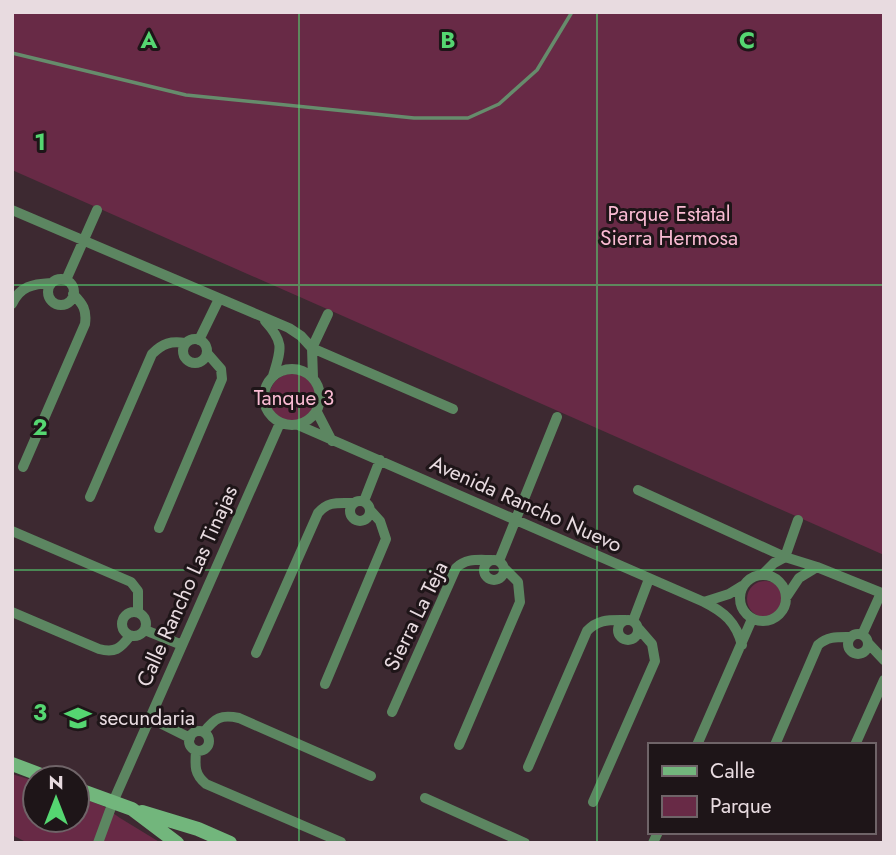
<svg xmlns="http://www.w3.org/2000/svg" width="896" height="855" viewBox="0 0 896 855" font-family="Jost,sans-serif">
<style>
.green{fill:#682a46}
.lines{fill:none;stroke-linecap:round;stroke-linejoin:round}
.stream{stroke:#668c6c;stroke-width:3.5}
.street{stroke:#5c8661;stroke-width:10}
.secondary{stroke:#72b67c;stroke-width:14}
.grid{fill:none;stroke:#55d671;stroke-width:2;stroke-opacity:0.55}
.labels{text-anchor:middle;stroke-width:6;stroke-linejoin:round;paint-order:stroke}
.park-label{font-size:21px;fill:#fabbd3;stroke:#1e1518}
.street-label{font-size:21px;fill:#e8dbe0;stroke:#1e1518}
.poi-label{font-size:21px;fill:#e8dbe0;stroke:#1e1518;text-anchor:start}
.grid-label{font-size:23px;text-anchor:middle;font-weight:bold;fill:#55d671;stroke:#1e1518;stroke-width:6;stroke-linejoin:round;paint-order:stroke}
</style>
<rect width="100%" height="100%" fill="#3d2931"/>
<path class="green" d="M12 12H884V555L12 170Z
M269 398a25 25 0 1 1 50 0a25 25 0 1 1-50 0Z
M747 599a18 18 0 1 1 36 0a18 18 0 1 1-36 0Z
M12 774 35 781V820H77V796L103 806 120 818 161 843H28L12 835Z"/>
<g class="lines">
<path class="stream" d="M12 53 186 95 414 118H468L499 104 537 70 572 12"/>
<path class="street" d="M12 210 289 328 301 336 312 348 313 378
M48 292a13 13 0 1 1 26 0a13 13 0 1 1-26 0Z
M66 280 97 210
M12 304C20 286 33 284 51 283
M328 314 312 348 453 409
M265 321C285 343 281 349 273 376
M183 351a12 12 0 1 1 24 0a12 12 0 1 1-24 0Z
M199 340 219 299
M264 397a28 28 0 1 1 56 0a28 28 0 1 1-56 0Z
M317 412 332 441
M298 425 704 602C724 612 736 622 742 645
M23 467 85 324C87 310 83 304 73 294
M638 490 785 557 798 520
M90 497 152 354C163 343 171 341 185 343
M364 501 380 460
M350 511a10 10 0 1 1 20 0a10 10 0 1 1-20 0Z
M159 528 222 379 221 369 207 353
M12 531 131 582 138 591V612
M484 570a10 10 0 1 1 20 0a10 10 0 1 1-20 0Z
M499 561 557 417
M740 598a23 23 0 1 1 46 0a23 23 0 1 1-46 0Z
M762 575 774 563 785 557 817 567 884 594
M787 596 799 578 817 567
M704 602 729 594 742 586
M122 624a12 12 0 1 1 24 0a12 12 0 1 1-24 0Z
M12 612 99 649C115 653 120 649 130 636
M618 630a10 10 0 1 1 20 0a10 10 0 1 1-20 0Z
M633 621 649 579
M145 630 182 645
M848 644a10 10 0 1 1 20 0a10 10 0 1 1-20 0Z
M862 635 881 593
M868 643 884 660
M256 653 318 513C328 501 338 503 353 503
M325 684 386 539 380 521 370 510
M392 712 456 568C466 558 478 560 491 560
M150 718 190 738
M189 741a10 10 0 1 1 20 0a10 10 0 1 1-20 0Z
M204 732C215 718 221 714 239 718L371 776
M459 745 520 602 518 582 505 569
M697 745 752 619
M775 745 818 645C828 636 838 637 851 637
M855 745 884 680
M196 751C195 766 194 774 206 784L341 842
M528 767 587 631C598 619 609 620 625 620
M425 798 525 843
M593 802 655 661 652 644 639 629
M98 843 113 802 280 423
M653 843 658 832"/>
<path class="secondary" d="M12 764 49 778
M77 789 132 809 177 843
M142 812 198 829 230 843"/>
</g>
<path class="grid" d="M299 12V843M597 12V843M12 285H884M12 570H884"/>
<defs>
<symbol id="school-bare" viewBox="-9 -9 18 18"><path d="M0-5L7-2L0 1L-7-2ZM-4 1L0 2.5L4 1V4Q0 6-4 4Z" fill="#55d671" stroke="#1e1518" stroke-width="2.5" paint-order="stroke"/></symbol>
</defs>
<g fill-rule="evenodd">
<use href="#school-bare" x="59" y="699" width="38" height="38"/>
</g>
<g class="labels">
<g class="park-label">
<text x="669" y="221">Parque Estatal<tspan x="669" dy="24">Sierra Hermosa</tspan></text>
<text x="294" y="405">Tanque 3</text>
</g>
<g class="street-label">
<text transform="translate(526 504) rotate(24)" y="7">Avenida Rancho Nuevo</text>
<text transform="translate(187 586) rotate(-66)" y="7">Calle Rancho Las Tinajas</text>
<text transform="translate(416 616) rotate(-64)" y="7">Sierra La Teja</text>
</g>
<g class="poi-label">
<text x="99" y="725">secundaria</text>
</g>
</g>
<g class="grid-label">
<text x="149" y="48">A</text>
<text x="448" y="48">B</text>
<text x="747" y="48">C</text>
<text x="40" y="150">1</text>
<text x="40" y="435">2</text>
<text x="40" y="720">3</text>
</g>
<rect width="896" height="855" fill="none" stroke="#e8dbe0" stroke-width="28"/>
<rect x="648" y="743" width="228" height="91" fill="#1e1518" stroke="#6f6468" stroke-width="2"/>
<rect x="662" y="766" width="35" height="10" fill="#72b67c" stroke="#6f6468" stroke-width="2"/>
<text x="710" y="778" font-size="21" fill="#e8dbe0">Calle</text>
<rect x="662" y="796" width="35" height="21" fill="#682a46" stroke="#6f6468" stroke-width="2"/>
<text x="710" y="813" font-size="21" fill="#e8dbe0">Parque</text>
<g transform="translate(56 799)"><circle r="33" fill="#1e1518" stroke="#6f6468" stroke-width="2"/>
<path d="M0-5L12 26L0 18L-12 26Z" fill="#55d671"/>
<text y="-10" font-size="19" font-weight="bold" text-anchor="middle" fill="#e8dbe0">N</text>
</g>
</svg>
